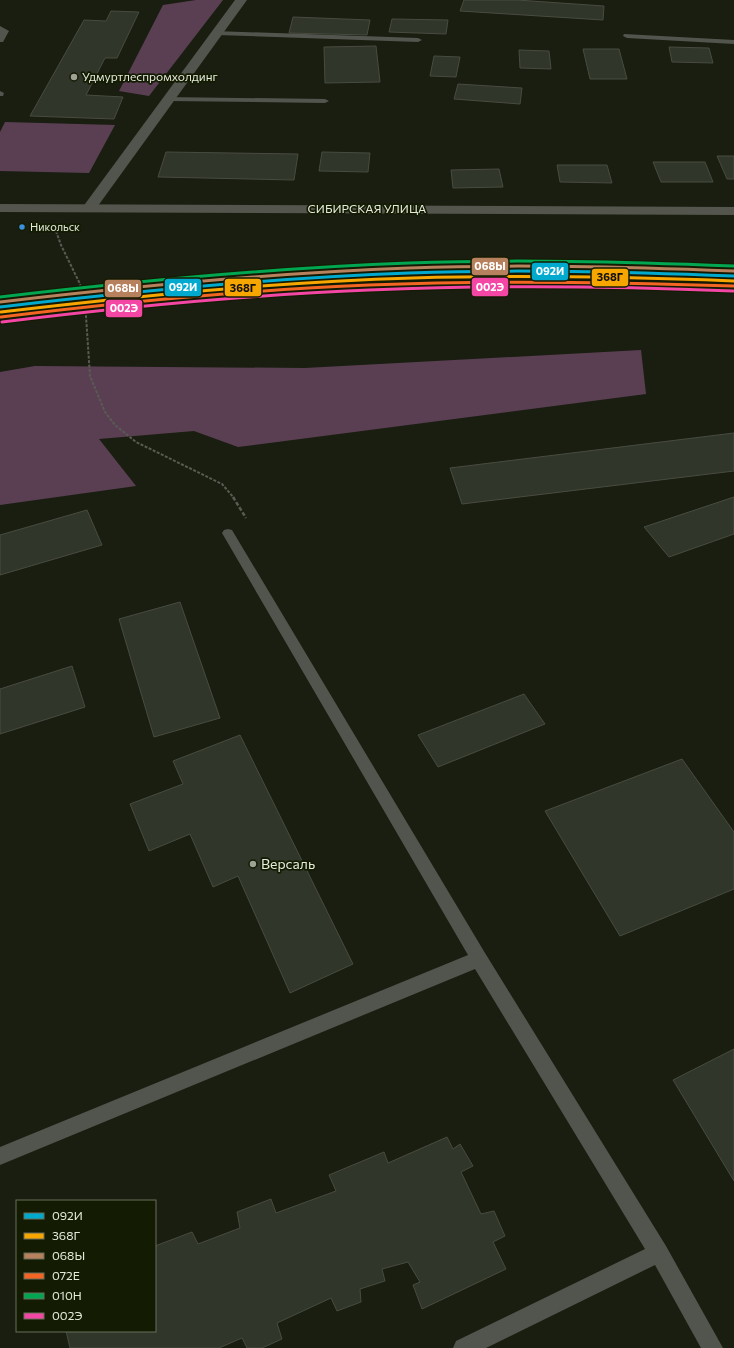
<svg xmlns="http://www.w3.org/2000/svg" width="734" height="1348" viewBox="0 0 734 1348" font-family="Commissioner,sans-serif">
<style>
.forest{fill:#5a3f53}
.building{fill:#31362a;stroke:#484c40}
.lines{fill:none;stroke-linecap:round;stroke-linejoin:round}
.path-far1{stroke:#595b53;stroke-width:2;stroke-dasharray:3 1.5;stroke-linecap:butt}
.path{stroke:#595b53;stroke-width:2.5;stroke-dasharray:4 2;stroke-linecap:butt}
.service{fill:#52554d;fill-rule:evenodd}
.minor{fill:#52554d;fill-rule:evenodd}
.secondary{fill:#54564d;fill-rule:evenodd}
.rail-1-casing{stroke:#141b03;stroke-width:5.5}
.rail-2-casing{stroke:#141b03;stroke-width:5.5}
.rail-3-casing{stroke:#141b03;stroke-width:5.5}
.rail-4-casing{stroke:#141b03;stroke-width:5.5}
.rail-5-casing{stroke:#141b03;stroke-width:5.5}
.rail-6-casing{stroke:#141b03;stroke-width:5.5}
.rail-1{stroke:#00a9ce;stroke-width:3}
.rail-2{stroke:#f7a600;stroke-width:3}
.rail-3{stroke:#b6815c;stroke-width:3}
.rail-4{stroke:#f26522;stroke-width:3}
.rail-5{stroke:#00a651;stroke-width:3}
.rail-6{stroke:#f346a5;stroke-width:3}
.poi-dot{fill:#9ea394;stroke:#141b03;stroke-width:1.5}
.bus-dot{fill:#3a90db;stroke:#141b03;stroke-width:1.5}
.labels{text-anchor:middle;stroke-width:3.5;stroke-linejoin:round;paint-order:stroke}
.far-bus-label{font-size:11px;fill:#e5ebdb;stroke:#141b03;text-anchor:start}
.far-poi-label{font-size:12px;fill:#e5ebdb;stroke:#141b03;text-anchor:start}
.far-street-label{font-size:12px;fill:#e5ebdb;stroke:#141b03}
.poi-label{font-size:14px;fill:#e5ebdb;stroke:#141b03;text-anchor:start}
.line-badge{stroke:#141b03;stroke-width:1.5}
.badge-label{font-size:11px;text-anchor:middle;font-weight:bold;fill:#fff}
.pale-badge-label{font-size:11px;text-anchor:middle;font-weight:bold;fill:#111}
</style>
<rect width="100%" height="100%" fill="#1a1e11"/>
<path class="forest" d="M196 0H223L149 96 119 91 163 5Z
M5 122 115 125 89 173 0 171V132Z
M641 350 646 394 238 447 194 431 99 439 136 486 0 505V372L35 366 305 368Z"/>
<path class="building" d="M464 0H517L604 6 603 20 460 11Z
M111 11 139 12 117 58H105L86 95 123 97 114 119 30 116 84 20 106 21Z
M293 17 370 20 367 35 289 33Z
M392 19 448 20 446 34 389 32Z
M376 46 380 82 325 83 324 47Z
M669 47 709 48 713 63 672 62Z
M583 49H619L627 79H590Z
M519 50 549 51 551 69 520 68Z
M434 56 460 57 456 77 430 76Z
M458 84 522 88 520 104 454 99Z
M166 152 298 154 294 180 158 177Z
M322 152 370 153 368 172 319 171Z
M717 156H734V179H727Z
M653 162H705L713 182H661Z
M557 165H607L612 183 560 182Z
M499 169 503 187 453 188 451 170Z
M734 433V471L462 504 450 468Z
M734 497V534L669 557 644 527Z
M87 510 102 545 0 575V535Z
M180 602 220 718 154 737 119 619Z
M72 666 85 707 0 734V689Z
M524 694 545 724 438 767 418 735Z
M240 735 353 964 290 993 238 876 213 887 190 834 149 851 130 804 183 784 173 761Z
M682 759 734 832V889L620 936 545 811Z
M734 1049V1181L673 1080Z
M447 1137 453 1149 460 1144 473 1166 461 1172 481 1214 494 1211 505 1236 493 1242 506 1269 422 1309 413 1285 420 1282 408 1262 382 1269 385 1281 360 1289 361 1302 337 1311 331 1298 277 1323 282 1339 262 1348H247L242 1338 219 1348H70L66 1331H155V1246L192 1232 198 1244 240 1228 237 1212 271 1199 276 1213 336 1191 329 1175 384 1152 388 1163Z"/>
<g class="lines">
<path class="path-far1" d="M56 231 61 245 80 284 86 316 90 376 105 412 115 425 136 442 222 484 234 498"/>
<path class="path" d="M233 497 246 518"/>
<path class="service" d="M0 26 9 31 3 42H0Z
M214 31 418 38 422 40 418 42 217 35 213 33Z
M624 34 734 40V44L627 38 623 36Z
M0 91 4 93 3 96H0Z
M166 97 325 99 329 101 325 103 169 101H166Z
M228 529 232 530 485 953 666 1246 723 1348H701L655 1265 486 1348H453L456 1341 645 1249 475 969 0 1165V1147L468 955 222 533 224 530Z"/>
<path class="minor" d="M235 0H247L95 210 90 211 85 210 83 207 85 204Z"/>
<path class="secondary" d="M0 204 734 207V215L0 212Z"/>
<defs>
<path id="rail-1" d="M0 307C136 291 272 278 409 273 517 269 626 272 734 276"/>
<path id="rail-2" d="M1 312C138 296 275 282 413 278 520 275 627 277 734 281"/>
<path id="rail-3" d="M0 302C136 286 272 273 409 268 517 264 626 267 734 271"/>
<path id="rail-4" d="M1 317C123 302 246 290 369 285 490 280 612 282 734 286"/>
<path id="rail-5" d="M0 297C136 281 272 268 409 263 517 259 626 262 734 266"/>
<path id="rail-6" d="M2 322C124 307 246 295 369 290 490 285 612 286 733 291"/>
</defs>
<use href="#rail-1" class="rail-1-casing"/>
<use href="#rail-2" class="rail-2-casing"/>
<use href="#rail-3" class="rail-3-casing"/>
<use href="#rail-4" class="rail-4-casing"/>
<use href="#rail-5" class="rail-5-casing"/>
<use href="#rail-6" class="rail-6-casing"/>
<use href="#rail-1" class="rail-1"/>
<use href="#rail-2" class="rail-2"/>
<use href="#rail-3" class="rail-3"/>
<use href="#rail-4" class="rail-4"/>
<use href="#rail-5" class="rail-5"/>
<use href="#rail-6" class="rail-6"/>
</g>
<g class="poi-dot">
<circle cx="74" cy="77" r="4"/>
<circle cx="253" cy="864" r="4"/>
</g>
<circle class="bus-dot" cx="22" cy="227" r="3.5"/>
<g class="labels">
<g class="far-bus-label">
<text x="30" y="231">Никольск</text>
</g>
<g class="far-poi-label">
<text x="82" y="81">Удмуртлеспромхолдинг</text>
</g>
<g class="far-street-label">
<text x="367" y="213">СИБИРСКАЯ УЛИЦА</text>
</g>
<g class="poi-label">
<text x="261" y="869">Версаль</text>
</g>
</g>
<g class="line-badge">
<rect x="471" y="257" width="38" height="19" rx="4" fill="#b6815c"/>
<rect x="531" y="262" width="38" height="19" rx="4" fill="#00a9ce"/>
<rect x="591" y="268" width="38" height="19" rx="4" fill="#f7a600"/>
<rect x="471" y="277" width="38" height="20" rx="4" fill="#f346a5"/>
<rect x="164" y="278" width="38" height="19" rx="4" fill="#00a9ce"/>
<rect x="224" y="278" width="38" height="19" rx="4" fill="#f7a600"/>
<rect x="104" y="279" width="38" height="19" rx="4" fill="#b6815c"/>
<rect x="105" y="299" width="38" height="19" rx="4" fill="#f346a5"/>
</g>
<g class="badge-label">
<text x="490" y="270">068Ы</text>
<text x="550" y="275">092И</text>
<text x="490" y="291">002Э</text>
<text x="183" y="291">092И</text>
<text x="123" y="292">068Ы</text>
<text x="124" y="312">002Э</text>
</g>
<g class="pale-badge-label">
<text x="610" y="281">368Г</text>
<text x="243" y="292">368Г</text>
</g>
<rect x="16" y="1200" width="140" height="132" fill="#141b03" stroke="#686e59"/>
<rect x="24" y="1213" width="20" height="6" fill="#00a9ce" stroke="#686e59"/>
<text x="52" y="1220" font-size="12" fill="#e5ebdb">092И</text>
<rect x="24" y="1233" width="20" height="6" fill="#f7a600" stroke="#686e59"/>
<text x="52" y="1240" font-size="12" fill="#e5ebdb">368Г</text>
<rect x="24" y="1253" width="20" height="6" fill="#b6815c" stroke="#686e59"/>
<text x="52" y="1260" font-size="12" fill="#e5ebdb">068Ы</text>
<rect x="24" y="1273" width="20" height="6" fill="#f26522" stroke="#686e59"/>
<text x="52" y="1280" font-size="12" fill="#e5ebdb">072Е</text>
<rect x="24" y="1293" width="20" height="6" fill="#00a651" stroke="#686e59"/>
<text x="52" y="1300" font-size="12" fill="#e5ebdb">010Н</text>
<rect x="24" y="1313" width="20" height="6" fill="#f346a5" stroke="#686e59"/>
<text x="52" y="1320" font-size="12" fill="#e5ebdb">002Э</text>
</svg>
